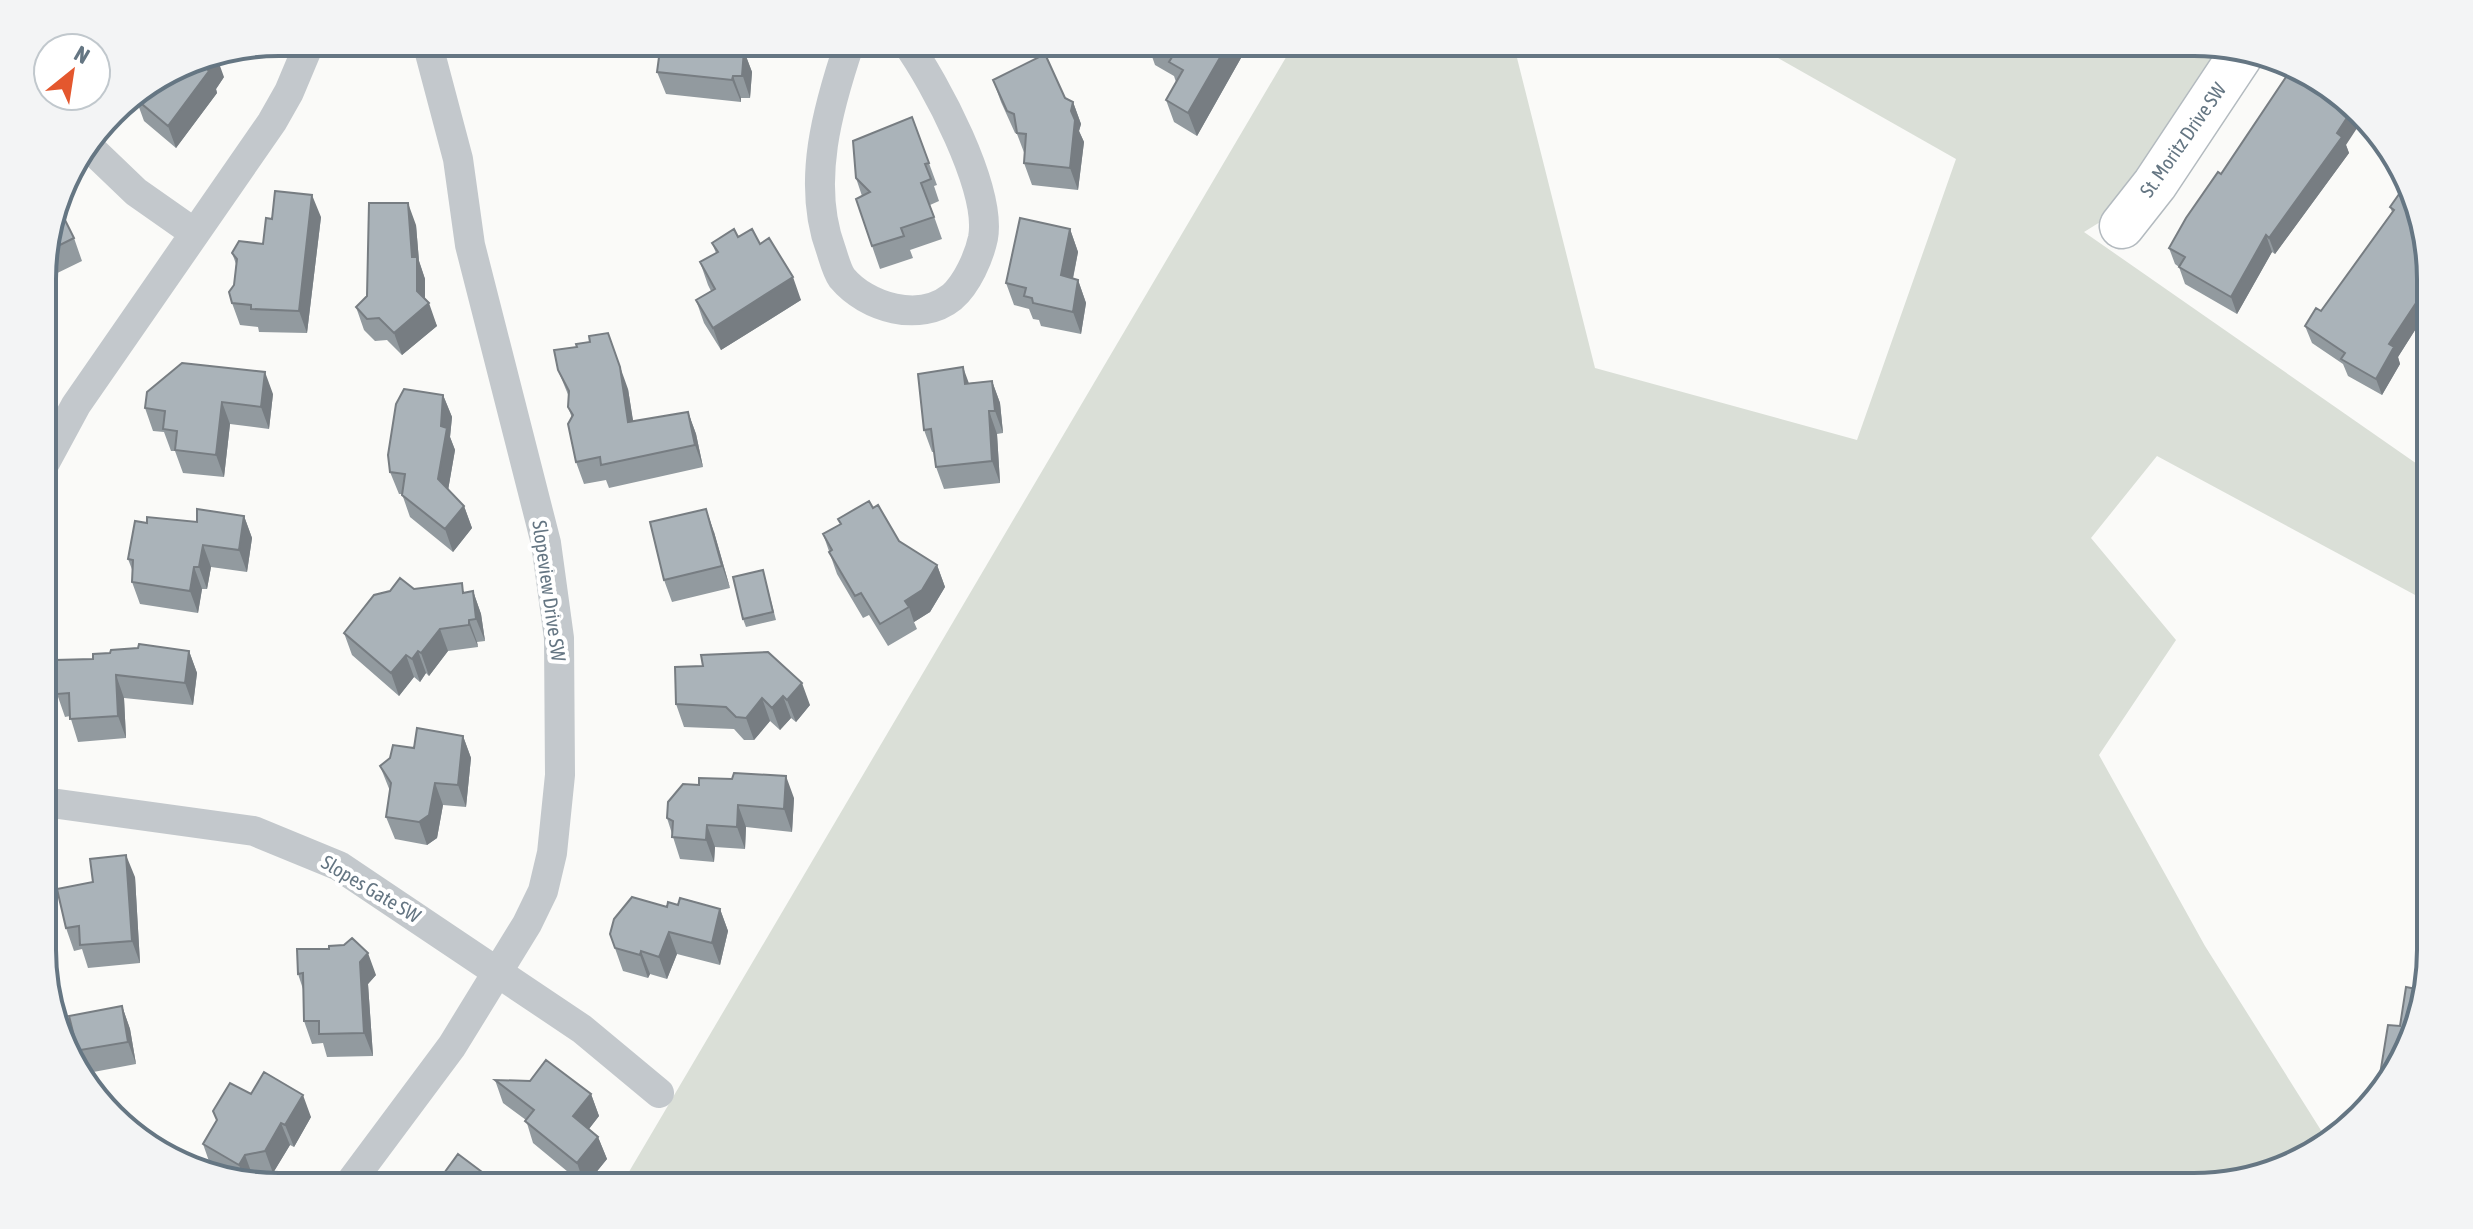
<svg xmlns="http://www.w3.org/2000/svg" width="2473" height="1229" viewBox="0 0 2473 1229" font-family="'Asap Condensed',sans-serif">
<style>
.green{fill:#dadfd7}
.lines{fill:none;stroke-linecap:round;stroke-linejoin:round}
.secondary-casing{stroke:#b3babf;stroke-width:47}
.street{stroke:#c3c8cc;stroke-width:30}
.secondary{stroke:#fff;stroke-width:44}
.wall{fill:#929a9f}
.shaded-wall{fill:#777d82}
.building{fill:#aab3b9;stroke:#777d82;stroke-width:2}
.labels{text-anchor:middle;stroke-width:8;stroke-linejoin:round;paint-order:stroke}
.street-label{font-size:20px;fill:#657683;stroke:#fff}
.rim{fill:none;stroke:#657683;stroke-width:4}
</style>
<rect width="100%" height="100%" fill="#fafaf8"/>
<path class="green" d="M1295 42H1513L1595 368 1857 440 1956 159 1750 42H2194L2220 48 2105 219 2084 232 2430 473V603L2157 456 2091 538 2176 640 2099 755 2205 946 2329 1143 2325 1147 2209 1187H620Z"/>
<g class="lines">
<defs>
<path id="secondary" d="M2122 226 2155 184 2242 53"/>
</defs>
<use href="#secondary" class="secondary-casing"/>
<path class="street" d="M850 42C828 107 806 183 831 250 834 259 837 271 842 278 867 308 920 323 952 297 967 284 979 257 983 238 992 189 935 82 906 42
M88 146 136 192 193 232
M43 466 76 405 272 122 289 92 310 42
M44 802 254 831 339 866 582 1029 659 1093
M347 1187 452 1046 527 924 543 891 552 853 560 775 559 638 546 543 470 245 458 159 427 42"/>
<use href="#secondary" class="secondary"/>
</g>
<path class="wall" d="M694 42H745L744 51 752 72 750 98H741V102L666 94 657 72 693 45Z
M982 42H1017L988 55Z
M1147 42H1250L1197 136 1174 122 1166 100 1176 82 1174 76 1155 65Z
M224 77 216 89 217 93 176 148 144 121 136 99Z
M993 80 1065 98 1073 102 1081 124 1079 131 1084 142 1078 190 1032 185 1024 163 1025 155 1017 134 1015 133 1001 102Z
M912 117 937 185 934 186 939 201 930 205 942 239 910 250 913 258 880 269 872 246 862 196 856 178Z
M2346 145 2349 153 2275 254 2272 252 2237 314 2185 284 2179 267 2175 264 2169 248Z
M2404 187 2429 249V308L2398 357 2400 364 2382 395 2348 376 2343 364 2312 343 2305 326 2321 311 2392 212 2390 207Z
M57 209 74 238 82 261 43 280V263Z
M321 217 307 333 259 332 258 327 240 325 232 303 236 264 232 253 263 244 272 219Z
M416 225 419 261 425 279V300L437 326 402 355 387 340 375 341 364 330 356 307 367 296Z
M1070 229 1078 252 1073 279 1078 280 1086 303 1081 334 1041 326 1039 320 1033 319 1029 309 1014 305 1006 283Z
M738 237 760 244 801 300 721 350 704 323 696 300 711 291 708 285 700 262 716 253 712 243Z
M558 370 628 389 633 422 688 412 696 434 703 467 609 488 606 480 584 484 576 462 572 418 568 407 569 397Z
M992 381 1000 403 1003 433 997 434 1000 483 944 489 936 467 934 452H932L924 430 969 383Z
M273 394 269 429 230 424 224 477 183 473 175 451H171L164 432 153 431 145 408Z
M443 395 452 417 450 437 455 450 448 490 464 506 472 528 453 552 410 517 402 494H399L390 472Z
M873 508 899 541 937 565 945 587 930 612 914 622 917 629 888 646 869 615 863 618 837 574 823 534 840 524 838 519Z
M244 516 252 538 247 572 211 567 207 589H202L198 613 140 604 132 582 133 572 128 559 147 523 197 522Z
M714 532 730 588 672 602 664 580Z
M763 570 776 620 746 627 743 619Z
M414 589 465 593 473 591 481 614 485 641 477 642 478 647 448 651 429 676 426 673 420 682 414 677 399 696 352 655 344 633Z
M189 651 197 673 193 705 124 698 126 738 78 742 70 716 65 717 57 694 93 659Z
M703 666 810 705 796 722 791 718 780 730 770 721 754 740H744L734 729 684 727 676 704Z
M463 736 471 758 466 807 443 805 437 838 427 845 395 839 386 817 390 791 380 766 414 748Z
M794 798 792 832 746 827 745 849 715 847 714 862 680 859 667 818 668 802Z
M135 877 140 963 88 968 82 949 74 951 66 928Z
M678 905 720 909 728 931 720 965 677 954 667 979 650 974 648 978 623 971 610 934 667 907Z
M298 974 376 975 368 984 373 1056 327 1057 323 1043 312 1044 304 1021 303 989Z
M122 1006 130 1029 136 1064 88 1073 92 1095 74 1036Z
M495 1080 591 1094 599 1116 589 1129 598 1137 607 1159 585 1186 533 1143 526 1120 503 1103Z
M251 1094 311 1117 294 1147 290 1145 273 1173 253 1177 251 1180 224 1174 211 1167 203 1144Z"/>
<path class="shaded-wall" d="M734 42H745L744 51 752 72 750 98 734 49Z
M1229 42H1250L1197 136 1188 113Z
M216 55 224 77 216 89 217 93 176 148 168 126Z
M733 76 741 98V102L732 80Z
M1073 102 1081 124 1079 131 1084 142 1078 190 1070 168 1071 111Z
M2352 110 2363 119 2346 145 2349 153 2275 254 2269 238Z
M312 195 321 217 307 333 299 311Z
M408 203 416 225 419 261 425 279V307L429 303 437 326 402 355 394 333 417 291 412 257Z
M1070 229 1078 252 1069 297 1061 275Z
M2266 235 2272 252 2237 314 2231 297Z
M793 277 801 300 721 350 713 328Z
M1078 280 1086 303 1081 334 1073 312Z
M2424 291 2429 308 2398 357 2400 364 2382 395 2376 379 2389 344Z
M608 333 628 389 637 445 628 422Z
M963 367 971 389 965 384Z
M265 372 273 394 269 429 261 407Z
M992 381 1000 403 1003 433 995 411Z
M443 395 452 417 450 437 455 450 446 502 438 479Z
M222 402 230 424 224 477 216 455Z
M989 411 997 434 1000 483 992 461Z
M688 412 696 434 703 467 695 445Z
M464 506 472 528 453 552 445 529Z
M706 509 714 532 730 588 722 566Z
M244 516 252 538 247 572 239 550Z
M203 545 211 567 207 589 199 567Z
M937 565 945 587 930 612 914 622 909 607 905 601Z
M194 567 202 589 198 613 190 591Z
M473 591 481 614 485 641 476 619Z
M469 620 477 642 478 647 469 625Z
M440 629 448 651 429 676 421 653Z
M189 651 197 673 193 705 185 683Z
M418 651 426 673 420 682 412 659Z
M406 655 414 677 399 696 391 673Z
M116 675 124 698 126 738 118 716Z
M802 683 810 705 796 722 787 700Z
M783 696 791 718 780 730 772 708Z
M762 698 770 721 754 740 746 718Z
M463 736 471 758 466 807 458 785Z
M786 776 794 798 792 832 784 809Z
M435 783 443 805 437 838 427 845 419 822Z
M738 805 746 827 745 849 737 827Z
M707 825 715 847 714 862 706 840Z
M126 855 135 877 140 963 132 941Z
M720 909 728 931 720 965 712 943Z
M669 932 677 954 667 979 659 957Z
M641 951 650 974 648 978 640 955Z
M368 953 376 975 368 984 373 1056 364 1033 360 962Z
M122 1006 130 1029 136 1064 128 1042Z
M80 1050 88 1073 92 1095 86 1081Z
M591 1094 599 1116 581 1139 573 1116Z
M303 1095 311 1117 294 1147 285 1125Z
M281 1123 290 1145 273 1173 265 1151Z
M598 1137 607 1159 585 1186 577 1163Z
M245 1155 253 1177 251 1180 244 1179 239 1165Z"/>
<path class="building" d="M661 42 693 45 694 42H734V49L744 50 742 76H733L732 80 657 72Z
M1147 42H1229L1188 113 1166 100 1183 70 1169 62 1172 57 1147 43Z
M1045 54 1065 98 1073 102 1071 111 1075 120 1070 168 1024 163 1026 134 1017 133 1014 114 1007 111 993 80Z
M216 55 206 68 209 71 168 126 136 99 145 87 189 60Z
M2294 65 2298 66 2352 110 2337 133 2342 137 2269 238 2266 235 2231 297 2179 267 2185 257 2169 248 2186 218 2218 172 2221 174Z
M912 117 929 163 925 164 931 179 921 183 934 217 901 228 904 236 872 246 856 199 870 192 856 178 853 141Z
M2404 187 2429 249V291L2428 293 2424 291 2389 344 2394 347 2376 379 2341 359 2345 353 2305 326 2316 308 2321 311 2394 210 2390 207Z
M275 191 312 195 299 311 251 309V305L232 303 229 292 234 285 237 259 232 253 239 241 263 244 266 218 272 219Z
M369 203H408L412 257H417V291L429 303 394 333 379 318 367 319 356 307 367 296Z
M59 208 74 238 46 252 57 209Z
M1020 218 1070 229 1061 275 1078 280 1073 312 1033 303 1032 298 1024 296 1026 288 1006 283Z
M734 229 738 237 752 229 760 244 769 238 793 277 713 328 696 300 715 289 700 262 718 252 712 243Z
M608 333 620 367 628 422 688 412 695 445 601 465 600 457 576 462 568 424 573 415 568 407 569 391 558 370 554 350 577 347 576 344 590 342 589 336Z
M182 363 265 372 261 407 222 402 216 455 175 450 177 431 163 429 165 411 145 408 147 392Z
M963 367 965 384 992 381 995 411H989L992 461 936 467 931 429 924 430 918 374Z
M404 389 443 395 441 426 447 428 438 479 464 506 445 529 402 495 405 474 390 472 388 455 396 404Z
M869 501 873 508 878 505 899 541 937 565 922 590 905 601 909 607 880 624 861 593 855 596 829 552 832 550 823 534 841 524 838 519Z
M197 509 244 516 239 550 203 545 199 567H194L190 591 132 582 133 560 128 559 135 521 147 523V517L197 522Z
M706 509 722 566 664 580 650 522Z
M763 570 773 612 743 619 733 577Z
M400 578 414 589 462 583 463 593 473 591 476 619 469 620V625L440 629 421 653 418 651 412 659 406 655 391 673 344 633 374 595 390 591Z
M139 644 189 651 185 683 116 675 118 716 70 719 69 693 57 694 55 660 93 659V654L110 653 111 650 138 648Z
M768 652 802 683 787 700 783 696 772 708 762 698 746 718 736 717 726 707 676 704 675 667 703 666 701 655Z
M417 728 463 736 458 785 435 783 429 815 419 822 386 817 391 783 380 766 390 758 393 745 414 748Z
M734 773 786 776 784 809 738 805 737 827 707 825 706 840 672 837 673 821 667 818 668 802 683 784 699 785V778L732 779Z
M126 855 132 941 80 945 79 926 66 928 57 889 93 882 90 859Z
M632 897 667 907 668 902 678 905 680 898 720 909 712 943 669 932 659 957 641 951 640 955 615 948 610 934 614 919Z
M352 938 368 953 360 962 364 1033 319 1034V1021H304L303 973 298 974 297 949H329V946L344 945Z
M2406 987 2422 990 2407 1054 2378 1087 2388 1025 2400 1026Z
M122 1006 128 1042 80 1050 86 1081 67 1037 74 1036 69 1016Z
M546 1060 591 1094 573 1116 598 1137 577 1163 525 1121 534 1110 495 1080 530 1081Z
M264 1072 303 1095 285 1125 281 1123 265 1151 245 1155 239 1165 203 1144 217 1120 213 1111 230 1083 251 1094Z
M458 1154 502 1187H434Z"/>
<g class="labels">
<g class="street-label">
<text transform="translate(2183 140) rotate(-55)" y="7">St. Moritz Drive SW</text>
<text transform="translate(549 591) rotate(82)" y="7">Slopeview Drive SW</text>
<text transform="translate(371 889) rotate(31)" y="7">Slopes Gate SW</text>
</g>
</g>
<path d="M0 0H2473V1229H0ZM279 56H2194A223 223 0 0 1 2417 279V950A223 223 0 0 1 2194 1173H279A223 223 0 0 1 56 950V279A223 223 0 0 1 279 56Z" fill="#f3f4f5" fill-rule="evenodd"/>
<path class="rim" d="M279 56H2194A223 223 0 0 1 2417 279V950A223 223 0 0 1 2194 1173H279A223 223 0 0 1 56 950V279A223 223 0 0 1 279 56Z"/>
<g transform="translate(72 72) rotate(30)"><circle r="38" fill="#ffffff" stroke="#c1c8cd" stroke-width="2"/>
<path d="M0-6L14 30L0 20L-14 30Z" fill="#e4572e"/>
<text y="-12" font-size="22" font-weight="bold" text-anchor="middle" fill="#657683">N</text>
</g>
</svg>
